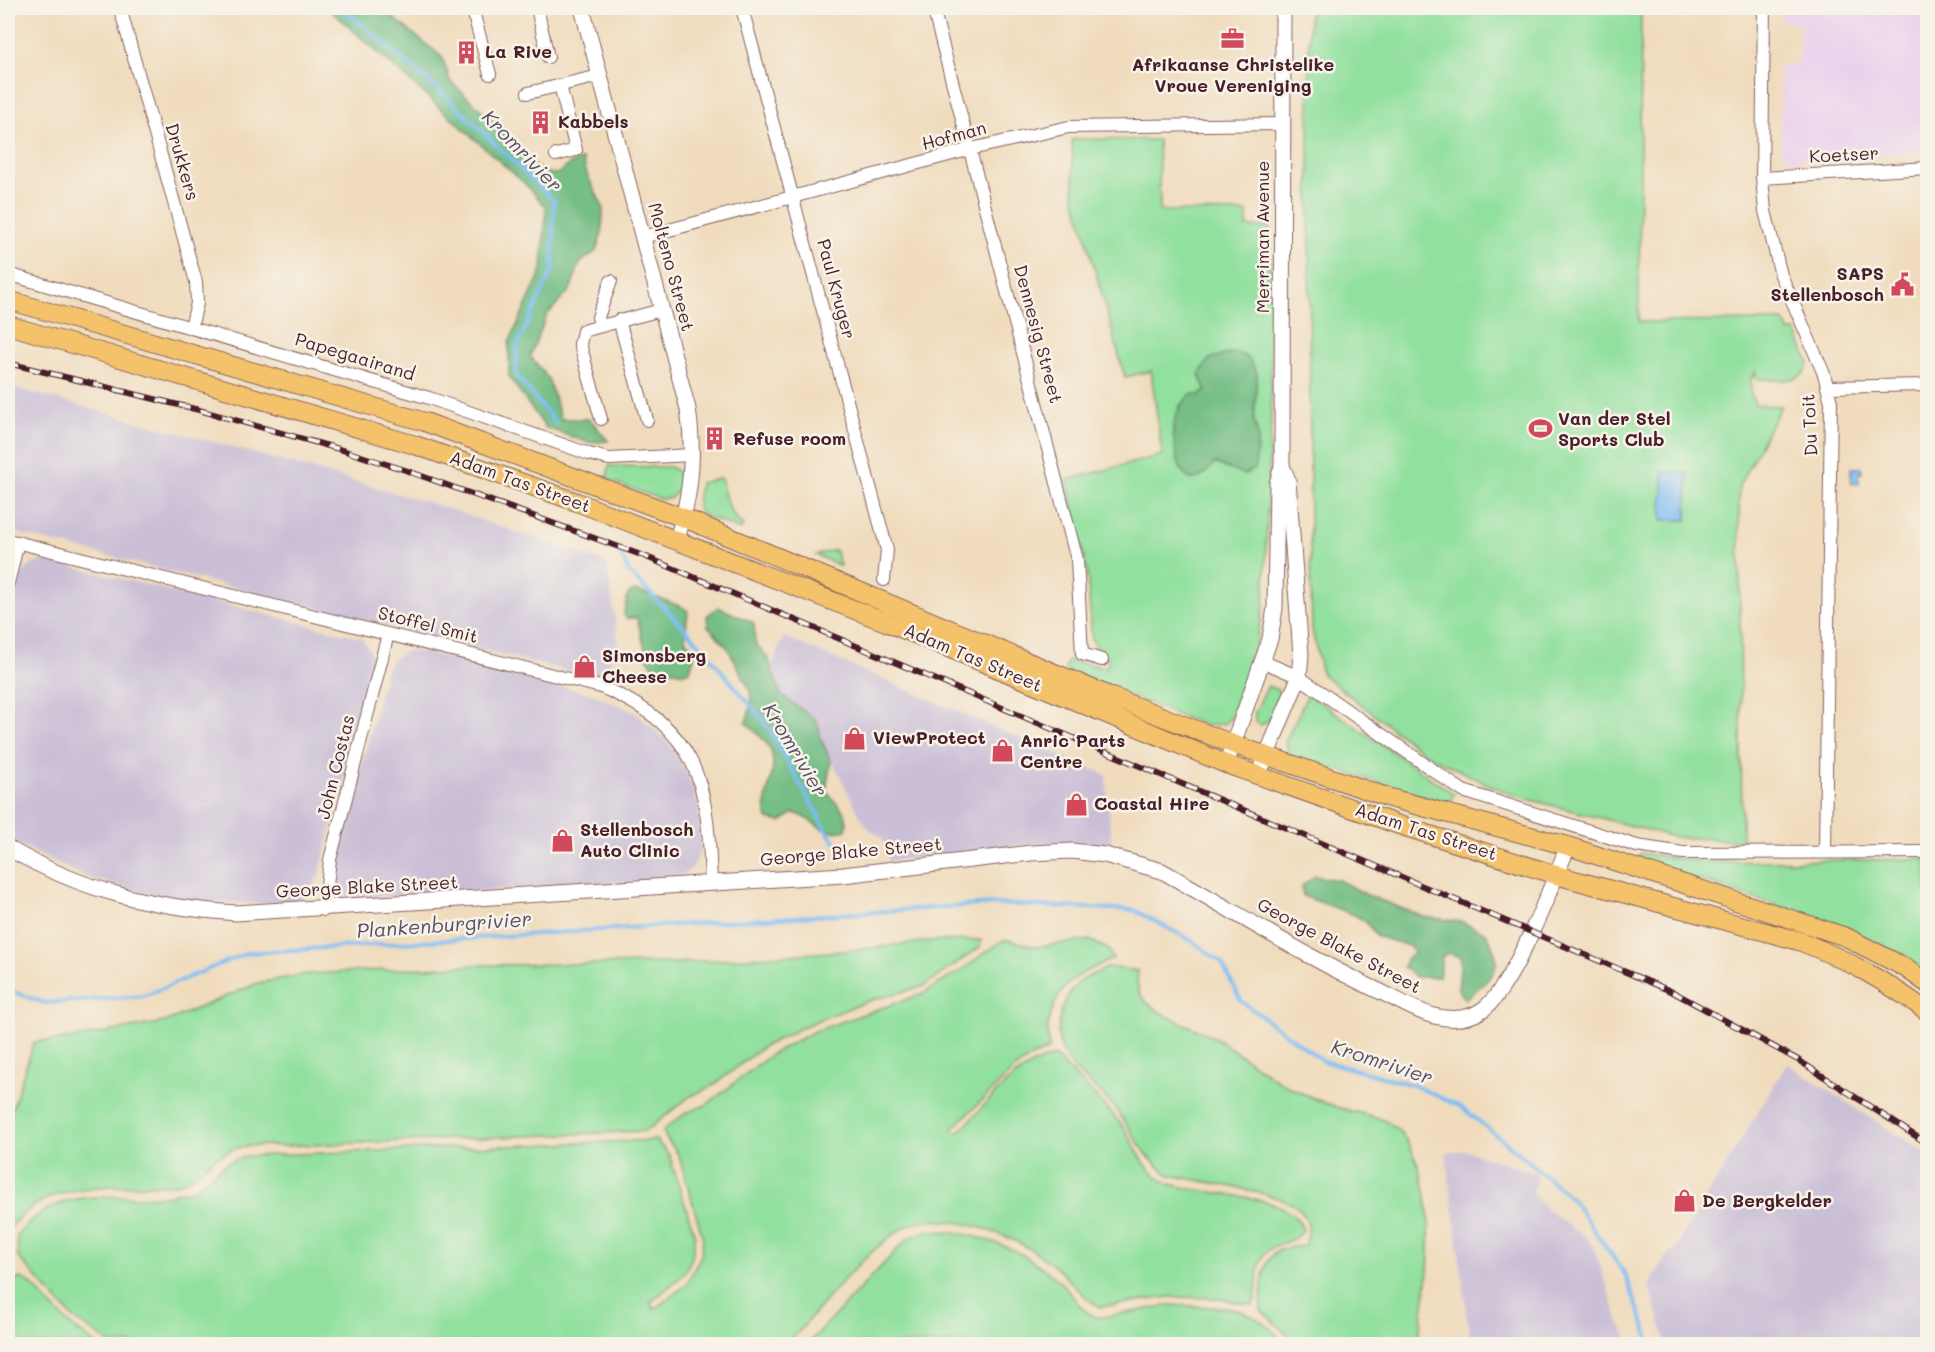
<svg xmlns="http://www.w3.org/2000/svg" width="1935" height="1352" viewBox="0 0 1935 1352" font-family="Mali,sans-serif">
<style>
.built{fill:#ead1ec}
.industrial{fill:#cabfd6}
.green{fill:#91e09e;stroke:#6e8064;stroke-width:1.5;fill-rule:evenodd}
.forest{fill:#74be85;stroke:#5f6e58;stroke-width:1.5}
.water{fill:#7ebdf2;stroke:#646e8e;stroke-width:1.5}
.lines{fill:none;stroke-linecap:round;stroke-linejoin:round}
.stream{stroke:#7ebdf2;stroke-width:4}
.minor-casing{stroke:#84615e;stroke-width:14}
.tertiary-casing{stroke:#84615e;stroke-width:17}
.primary-casing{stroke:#84615e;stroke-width:20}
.minor{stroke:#fff;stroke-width:12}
.tertiary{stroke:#fff;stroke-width:15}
.primary{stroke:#f3c26a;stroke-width:18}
.rail-casing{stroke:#4a1f2b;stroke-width:6}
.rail{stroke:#f7f3e8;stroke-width:4;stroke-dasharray:11;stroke-linecap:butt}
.labels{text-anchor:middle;stroke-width:5;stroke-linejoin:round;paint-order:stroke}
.poi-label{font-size:18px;font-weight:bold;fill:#4a1f2b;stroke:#f7f3e8;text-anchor:start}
.street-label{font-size:18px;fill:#4a1f2b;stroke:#f7f3e8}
.water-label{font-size:20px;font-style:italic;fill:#5a4e67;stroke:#f7f3e8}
</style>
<rect width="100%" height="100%" fill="#f7f3e8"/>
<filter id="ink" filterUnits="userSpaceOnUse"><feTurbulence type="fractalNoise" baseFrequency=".0167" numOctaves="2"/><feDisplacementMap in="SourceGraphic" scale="12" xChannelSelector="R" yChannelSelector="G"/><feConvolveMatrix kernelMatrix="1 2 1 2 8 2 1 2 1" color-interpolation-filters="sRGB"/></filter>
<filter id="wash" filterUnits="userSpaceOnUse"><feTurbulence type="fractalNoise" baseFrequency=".008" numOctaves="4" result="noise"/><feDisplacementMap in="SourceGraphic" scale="24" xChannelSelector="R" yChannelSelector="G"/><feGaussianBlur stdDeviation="1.35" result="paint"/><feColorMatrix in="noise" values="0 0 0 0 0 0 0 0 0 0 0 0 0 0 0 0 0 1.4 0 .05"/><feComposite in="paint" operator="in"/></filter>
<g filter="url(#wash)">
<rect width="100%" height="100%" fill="#f0dcbd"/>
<path class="built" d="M1781 8H1927V151L1790 160 1781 150 1780 65 1799 64 1800 24 1781 21Z"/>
<path class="industrial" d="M8 386 333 475 440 506 607 563 618 642 603 680 8 531Z
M45 560 362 638 371 653 373 665 319 877 308 893 299 900 282 904 200 902 166 898 86 877 8 839V620L21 574 33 564Z
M784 637 1106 775 1112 848 1076 843H1042L888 861 887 848 881 837 868 828 859 814 820 737 815 719 781 695 772 665Z
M407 651H420L595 695 634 712 667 741 688 774 699 809 701 849 694 865 689 871 671 880 354 898 340 892 335 882V870L387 666 391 660Z
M1787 1064 1927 1154V1344H1656L1666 1341 1649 1286 1669 1252 1674 1251Z
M1464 1150 1538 1174 1533 1193 1546 1209 1588 1239 1594 1248 1619 1322 1632 1344H1471L1446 1153Z"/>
<path class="green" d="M1332 8H1641L1639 322 1784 321 1788 331H1796L1809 363C1804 386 1775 379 1755 379L1756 371 1751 379V396L1756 405 1781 406 1739 486 1742 841 1674 837 1516 796 1485 783 1424 753 1322 674 1312 630 1310 542 1309 13Z
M1072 139 1158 140 1160 211 1247 212V227H1270L1271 416 1264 606 1253 658 1230 719 1223 724 1206 726 1065 670 1068 660 1107 668 1108 658 1098 650 1092 639 1087 571 1067 480 1162 455 1151 371 1125 377 1074 195ZM1257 373 1254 420 1258 436 1231 470 1215 463 1201 477 1175 438 1173 430 1180 405 1206 391 1199 375Z
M609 466 670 467 679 472 682 485 671 498 661 499 607 480Z
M721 478C725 497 727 513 743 525L741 530 701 514 697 506 700 483Z
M835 550 840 566 816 555Z
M1268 686 1278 690C1281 701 1272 722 1260 725L1255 721V712Z
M1308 694 1454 794 1449 804 1289 755 1286 740Z
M1640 853 1706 862 1927 859V973L1905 956 1829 923 1638 860Z
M981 940 980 947 924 986 868 1001 818 1020 764 1046 714 1085 689 1097 646 1131 284 1146C261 1145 239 1143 219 1156 203 1165 195 1179 176 1184 119 1188 44 1177 8 1231V1122L34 1042 68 1039 165 1022 258 983 307 974 480 965 674 963 845 951 931 941Z
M1008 940 1036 947 1090 940 1109 950 1113 959C1097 966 1081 972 1068 984 1053 999 1043 1030 1050 1049L1033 1056 1017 1067 952 1129 958 1133C986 1105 1014 1065 1055 1056 1077 1078 1100 1099 1120 1123 1136 1142 1140 1168 1164 1181 1196 1198 1291 1189 1303 1230 1292 1246 1274 1240 1264 1255 1253 1271 1260 1295 1252 1305L1217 1298 1168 1297 1101 1307C1087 1301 1081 1291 1070 1281 1060 1270 1047 1260 1035 1252 1003 1231 935 1207 900 1230 857 1258 822 1306 788 1344H111L73 1318 18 1257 17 1236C60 1181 114 1202 173 1195L175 1192 191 1191 227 1163 247 1156 656 1140 669 1155 695 1236 692 1257 684 1274 650 1303 654 1309 686 1285 701 1256 703 1238 679 1156C674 1146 665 1140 663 1130L686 1113 706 1105 772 1054 815 1031 922 994 962 970 1000 942Z
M1109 967 1138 971C1137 979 1136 989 1142 997 1158 1017 1191 1025 1213 1037 1239 1052 1262 1072 1289 1087 1302 1094 1317 1099 1330 1105 1354 1115 1387 1112 1404 1137 1441 1192 1430 1283 1417 1344H1298L1261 1310C1262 1291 1259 1259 1280 1250 1287 1247 1297 1247 1304 1246 1311 1232 1310 1219 1298 1208 1280 1192 1197 1181 1170 1175 1146 1162 1132 1130 1115 1108 1100 1089 1076 1076 1064 1054 1051 1031 1062 994 1084 979 1092 974 1101 971 1109 967Z
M925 1231C976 1231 1022 1247 1061 1283 1073 1295 1081 1312 1097 1318L1171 1305 1226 1308 1242 1311 1263 1322 1286 1344H808L907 1239Z
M21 1278 29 1282 70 1325 96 1344H8V1282Z"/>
<path class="forest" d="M328 8H375L386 12 442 57 450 81 505 132 532 165 547 173 557 174 570 164 583 159 587 175 603 207 602 233 596 251 580 263 570 290 547 315 530 356 548 378 561 419H590L608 441 589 443 545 427 509 377V343L542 270 546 207 524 183Z
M1236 352 1248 358 1257 373 1254 420 1258 436 1255 469 1244 475 1215 463C1211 467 1207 473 1202 476 1178 492 1174 443 1173 431 1173 417 1181 403 1191 394L1199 395 1206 391 1199 375 1209 359Z
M634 591C647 594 679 604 688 611L685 639 695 653 690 671 684 673 653 666 647 657 637 618H626L624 613 628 594Z
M718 607 754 623 755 643 768 658 781 695 815 719 819 727 820 737 831 761 826 790C834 805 851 809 846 830 819 837 816 819 794 813L781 822 768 819C758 795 782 772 769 747 764 738 754 730 746 723L752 701 749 688 727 647 708 626 707 616Z
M1315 876 1338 880 1367 895 1424 917 1462 922 1486 933C1507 969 1493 976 1465 999L1458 989 1461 957 1448 953 1442 957 1439 977H1416L1403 967 1407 958 1415 952 1409 946 1376 936 1365 921 1355 915 1303 896 1302 886Z"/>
<path class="water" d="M1851 468H1862V473L1859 474V484L1851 483Z
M1663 472 1688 473 1687 520H1662Z"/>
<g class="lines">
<path class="stream" d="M342 8 439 90 554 201 553 269 517 346 516 375 556 423
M620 554 629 572 694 638 764 721 828 833 847 856
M8 990 45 1003 144 996 247 953 995 904 1134 910 1192 941 1222 963 1241 1001 1323 1061 1413 1085 1461 1107 1526 1159 1572 1199 1625 1274 1651 1344"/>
</g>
</g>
<g filter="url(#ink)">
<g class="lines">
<defs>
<path id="minor" d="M120 8 196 282 197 303 191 328
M472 8 490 74
M537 8 548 57
M742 8 887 550 884 580
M933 8 1077 560 1082 654 1102 660
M1764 8 1762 178 1765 211 1781 275 1824 374 1831 402 1825 852
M528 93 599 76
M556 155 576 150 560 85
M1762 178 1928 168
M643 237 971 149 1069 127 1282 124
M8 274 429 398 589 454 609 459 693 455
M619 320 647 420
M600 325 598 317 611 281
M1827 387 1928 385
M601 419 580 344 583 331 661 310
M8 540 601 687C701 729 708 784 711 884
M8 583 18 542
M1264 662 1299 677 1463 791 1637 846 1683 853 1928 852
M324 910 330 860 388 634"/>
<path id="tertiary" d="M582 8 688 409C695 455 691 495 677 539
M1226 764 1270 639 1275 608 1277 483 1282 466 1283 8
M1258 776 1299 677 1301 655 1288 480 1282 466
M8 848C82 891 151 907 236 913L843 875 1031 853 1072 851 1105 855 1162 871C1234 911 1305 957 1381 992 1398 1000 1415 1011 1434 1016 1451 1020 1468 1020 1482 1010 1512 991 1553 882 1568 846"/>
<path id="primary" d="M8 300 425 422 684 518 1112 697 1235 745 1390 798 1568 846 1846 937 1904 967 1928 984
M8 325 415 445 577 502 886 622 1226 764 1399 825 1556 875 1799 941C1849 960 1885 981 1928 1012"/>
</defs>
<use href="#minor" class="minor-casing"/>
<use href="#tertiary" class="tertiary-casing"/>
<use href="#primary" class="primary-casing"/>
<use href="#minor" class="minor"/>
<use href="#tertiary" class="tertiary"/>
<use href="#primary" class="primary"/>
<defs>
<path id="rail" d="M8 363 199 410 339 449 405 470 644 556 1673 992 1798 1060 1928 1144"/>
</defs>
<use href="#rail" class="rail-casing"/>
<use href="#rail" class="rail"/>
</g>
</g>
<defs>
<symbol id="office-bare" viewBox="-9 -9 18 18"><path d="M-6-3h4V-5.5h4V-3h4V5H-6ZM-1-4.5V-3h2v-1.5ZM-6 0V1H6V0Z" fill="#d1495b" stroke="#f7f3e8" stroke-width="2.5" paint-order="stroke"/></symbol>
<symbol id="building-bare" viewBox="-9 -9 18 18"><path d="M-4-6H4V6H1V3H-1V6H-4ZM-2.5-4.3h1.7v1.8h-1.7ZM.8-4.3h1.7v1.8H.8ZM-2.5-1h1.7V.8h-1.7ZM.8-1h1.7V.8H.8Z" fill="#d1495b" stroke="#f7f3e8" stroke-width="2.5" paint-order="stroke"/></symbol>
<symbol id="civic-bare" viewBox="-9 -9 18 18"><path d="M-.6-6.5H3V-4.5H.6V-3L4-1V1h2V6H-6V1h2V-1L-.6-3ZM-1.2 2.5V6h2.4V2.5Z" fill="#d1495b" stroke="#f7f3e8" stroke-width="2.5" paint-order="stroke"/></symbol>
<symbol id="stadium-bare" viewBox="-9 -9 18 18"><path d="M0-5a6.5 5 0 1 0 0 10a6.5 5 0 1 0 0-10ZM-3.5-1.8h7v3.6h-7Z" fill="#d1495b" stroke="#f7f3e8" stroke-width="2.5" paint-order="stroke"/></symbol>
<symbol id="shop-bare" viewBox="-9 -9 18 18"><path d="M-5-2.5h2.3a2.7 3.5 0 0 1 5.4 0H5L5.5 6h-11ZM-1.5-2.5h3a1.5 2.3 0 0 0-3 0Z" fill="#d1495b" stroke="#f7f3e8" stroke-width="2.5" paint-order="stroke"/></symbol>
</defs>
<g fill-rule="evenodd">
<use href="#office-bare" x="1216" y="22" width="33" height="33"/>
<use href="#building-bare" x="450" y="36" width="33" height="33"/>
<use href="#building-bare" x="524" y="106" width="33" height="33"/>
<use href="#civic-bare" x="1886" y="268" width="33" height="33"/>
<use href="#stadium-bare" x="1524" y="412" width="33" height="33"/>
<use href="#building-bare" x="698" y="422" width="33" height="33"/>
<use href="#shop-bare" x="568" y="650" width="33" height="33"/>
<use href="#shop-bare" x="838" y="722" width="33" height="33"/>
<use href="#shop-bare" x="986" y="734" width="33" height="33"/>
<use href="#shop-bare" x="1060" y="788" width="33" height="33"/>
<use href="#shop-bare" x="546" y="824" width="33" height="33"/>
<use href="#shop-bare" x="1668" y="1184" width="33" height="33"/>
</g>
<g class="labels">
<g class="poi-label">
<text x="485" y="58">La Rive</text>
<text x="1233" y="71" text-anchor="middle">Afrikaanse Christelike<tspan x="1233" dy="21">Vroue Vereniging</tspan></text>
<text x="558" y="128">Kabbels</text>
<text x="1884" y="280" text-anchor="end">SAPS<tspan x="1884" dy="21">Stellenbosch</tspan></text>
<text x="1558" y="425">Van der Stel<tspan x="1558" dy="21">Sports Club</tspan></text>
<text x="733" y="445">Refuse room</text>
<text x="602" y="662">Simonsberg<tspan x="602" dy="21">Cheese</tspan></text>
<text x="873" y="744">ViewProtect</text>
<text x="1020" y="747">Anric Parts<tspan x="1020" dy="21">Centre</tspan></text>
<text x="1094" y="810">Coastal Hire</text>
<text x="580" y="836">Stellenbosch<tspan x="580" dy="21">Auto Clinic</tspan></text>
<text x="1702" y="1207">De Bergkelder</text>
</g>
<g class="street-label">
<text transform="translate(954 136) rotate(-15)" y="6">Hofman</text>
<text transform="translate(1844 155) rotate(-3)" y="6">Koetser</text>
<text transform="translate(182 162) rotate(74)" y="6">Drukkers</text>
<text transform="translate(1263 237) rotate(-90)" y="6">Merriman Avenue</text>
<text transform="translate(671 267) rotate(75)" y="6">Molteno Street</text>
<text transform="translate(836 289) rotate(75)" y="6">Paul Kruger</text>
<text transform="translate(1038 334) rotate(75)" y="6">Dennesig Street</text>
<text transform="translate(355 357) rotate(17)" y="6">Papegaairand</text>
<text transform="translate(1810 425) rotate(-93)" y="6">Du Toit</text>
<text transform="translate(520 482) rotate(20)" y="6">Adam Tas Street</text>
<text transform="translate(428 625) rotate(14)" y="6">Stoffel Smit</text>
<text transform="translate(973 658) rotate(23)" y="6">Adam Tas Street</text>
<text transform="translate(336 767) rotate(-76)" y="6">John Costas</text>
<text transform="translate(1426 832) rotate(18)" y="6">Adam Tas Street</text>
<text transform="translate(851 852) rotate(-5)" y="6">George Blake Street</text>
<text transform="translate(367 887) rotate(-3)" y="6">George Blake Street</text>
<text transform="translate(1339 946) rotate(28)" y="6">George Blake Street</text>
</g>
<g class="water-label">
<text transform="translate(522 151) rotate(46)" y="7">Kromrivier</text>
<text transform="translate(795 750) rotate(59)" y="7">Kromrivier</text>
<text transform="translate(444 925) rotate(-4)" y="7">Plankenburgrivier</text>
<text transform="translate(1382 1062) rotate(18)" y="7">Kromrivier</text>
</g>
</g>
<rect width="1935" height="1352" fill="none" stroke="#f7f3e8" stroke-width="30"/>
</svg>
